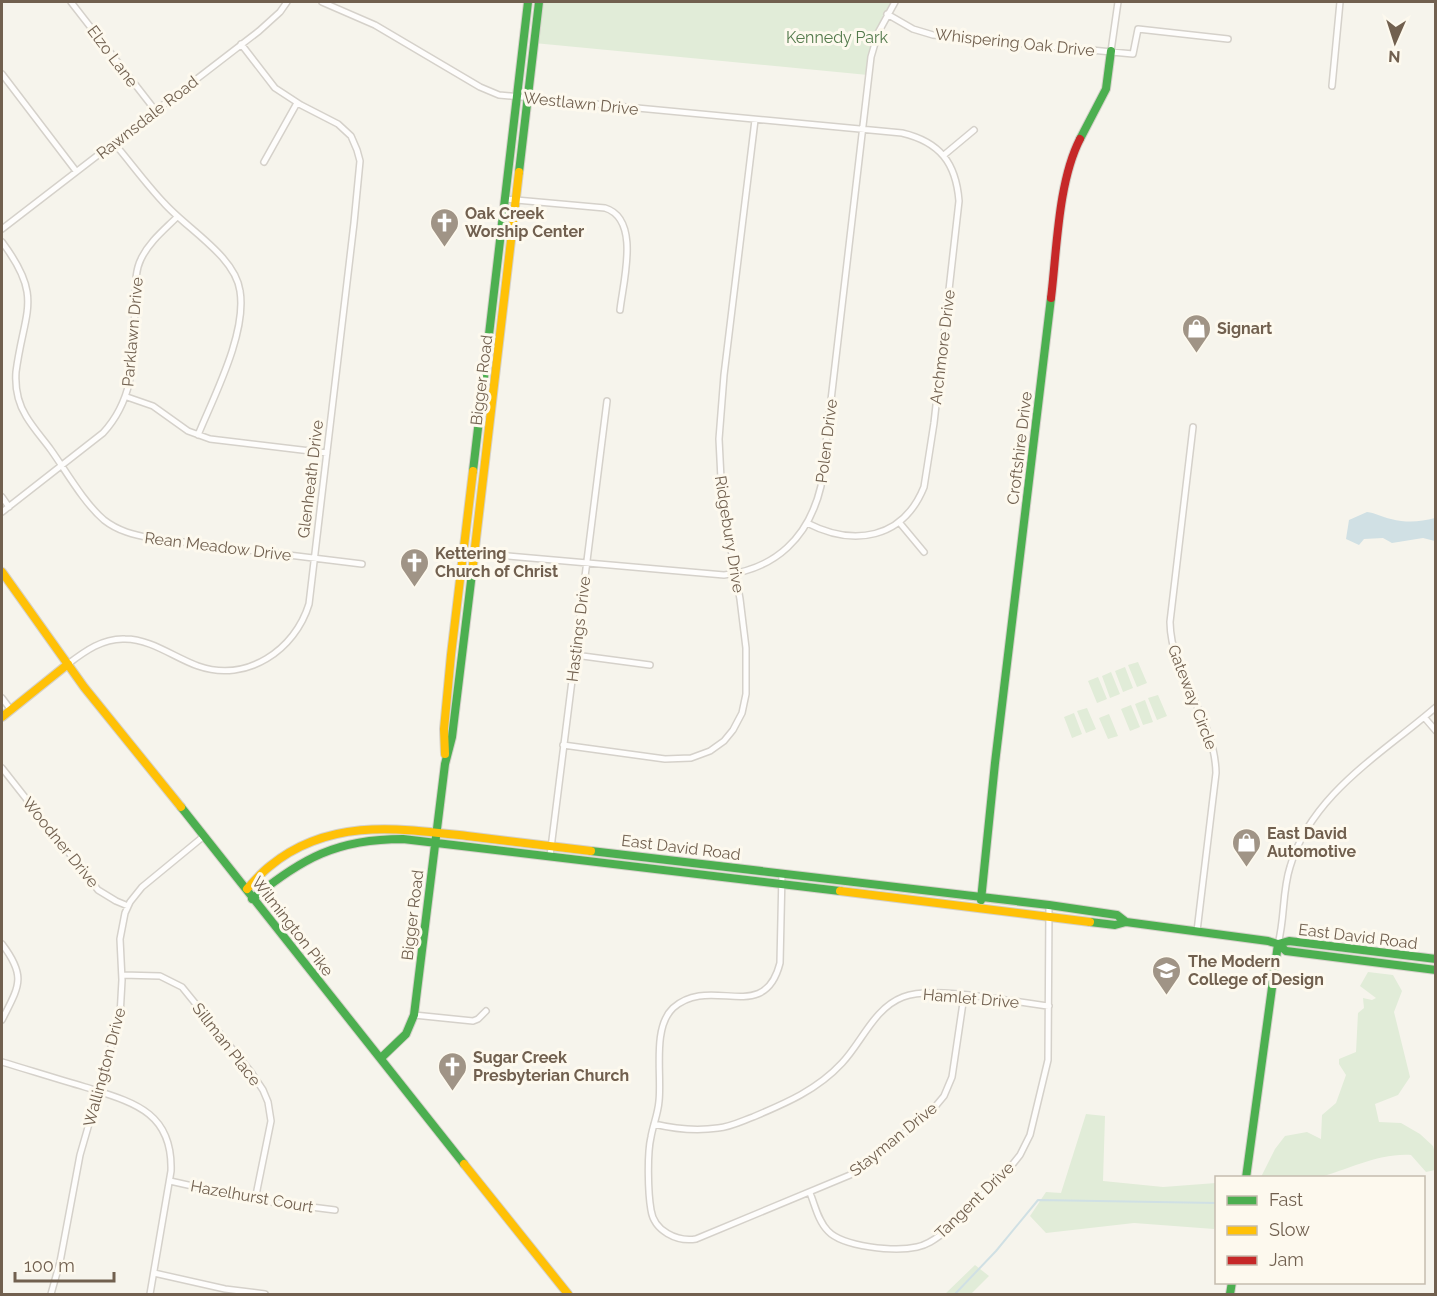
<svg xmlns="http://www.w3.org/2000/svg" width="1437" height="1296" viewBox="0 0 1437 1296" font-family="Raleway,sans-serif">
<style>
.green{fill:#e1ecd8}
.water{fill:#d0e0e4}
.lines{fill:none;stroke-linecap:round;stroke-linejoin:round}
.stream{stroke:#d0e0e4;stroke-width:2}
.street-casing{stroke:#d5d1ca;stroke-width:8}
.fast-casing{stroke:#d5d1ca;stroke-width:10}
.slow-casing{stroke:#d5d1ca;stroke-width:10}
.jam-casing{stroke:#d5d1ca;stroke-width:10}
.street{stroke:#fefdfc;stroke-width:5}
.fast{stroke:#4caf50;stroke-width:8}
.slow{stroke:#ffc107;stroke-width:8}
.jam{stroke:#c62828;stroke-width:8}
.labels{text-anchor:middle;stroke-width:6;stroke-linejoin:round;paint-order:stroke}
.park-label{font-size:16px;fill:#537a4c;stroke:#fdf9ee}
.street-label{font-size:16px;fill:#71604f;stroke:#fdf9ee}
.poi-label{font-size:16px;font-weight:bold;fill:#71604f;stroke:#fdf9ee;text-anchor:start}
</style>
<rect width="100%" height="100%" fill="#f6f4ec"/>
<path class="green" d="M539 2H895L878 33 868 75 534 43Z
M1138 662 1147 683 1137 687 1128 665Z
M1125 667 1133 688 1123 692 1115 671Z
M1111 672 1120 694 1110 698 1102 676Z
M1098 677 1107 699 1097 703 1088 681Z
M1158 695 1167 716 1157 720 1148 698Z
M1145 700 1153 722 1143 725 1135 704Z
M1131 705 1140 727 1130 731 1121 709Z
M1087 708 1096 729 1086 733 1077 711Z
M1074 713 1082 734 1072 738 1064 717Z
M1109 714 1118 736 1108 739 1099 718Z
M1368 972 1393 975 1402 991 1394 1012 1410 1077 1398 1095 1375 1104 1379 1122 1401 1123 1420 1134 1433 1146 1435 1153V1170L1426 1172 1411 1155C1378 1153 1348 1170 1317 1178 1303 1181 1276 1178 1261 1177L1275 1149 1285 1136 1307 1132 1321 1139 1322 1115 1336 1103 1346 1075 1339 1064V1059L1356 1052 1358 1013 1364 1008 1363 998 1372 1000 1376 998 1360 986Z
M1086 1114 1105 1116 1103 1181 1163 1187 1216 1183V1223L1214 1229 1134 1223 1046 1233 1030 1216 1046 1192 1061 1193Z
M975 1265 989 1276 971 1294H945Z"/>
<path class="water" d="M1367 512C1376 513 1382 517 1391 519 1407 523 1420 522 1435 518V541L1423 538 1392 543 1383 538 1364 539 1359 545 1346 539 1349 520Z"/>
<g class="lines">
<path class="stream" d="M955 1294 996 1251 1038 1200 1216 1203"/>
<defs>
<path id="street" d="M71 2 155 110
M322 2 375 25 480 87 499 95 902 133C940 142 956 163 959 201L934 423 924 487C903 539 854 547 807 523
M887 14 913 29 933 35 1133 54 1138 29 1228 39
M1111 51 1118 2
M2 74 76 171
M1332 86 1340 2
M114 143C131 163 146 184 164 203 187 229 235 256 240 291 247 333 214 396 198 435
M944 155 974 130
M264 162 297 103
M505 199 605 208C641 219 623 282 620 310
M2 229 259 31 280 12 287 2
M2 242C44 298 24 310 16 372 15 387 18 403 26 416 33 428 43 439 51 450 66 471 84 503 104 520 118 531 134 535 151 538L362 564
M127 397 153 406 188 431 210 439 327 453
M1193 427 1170 622C1171 677 1215 718 1216 773L1197 931
M2 497 9 507
M2 512 103 433C137 396 133 353 135 305 136 290 134 273 141 259 149 242 164 230 177 217
M899 522 924 552
M464 552 724 575C776 569 809 537 821 486L871 57 878 33 895 2
M575 655 650 665
M68 664C85 651 103 638 125 639 151 639 175 658 198 666 247 683 295 650 309 604L354 223 360 161 357 150 351 136 338 124 301 105 275 88 241 44
M2 698 11 710
M1424 717 1436 731
M563 745 665 759 691 758 710 751 724 741 733 730 742 713 746 694V648L740 599 722 499 719 439 724 375 755 120
M2 768 98 890 116 901 128 906
M550 856 607 401
M782 873 780 963C764 1026 711 974 673 1008 652 1028 662 1075 659 1101 658 1114 653 1125 651 1137 647 1154 648 1193 651 1210 654 1231 677 1242 696 1239L850 1175 929 1114 944 1096 952 1077 964 996
M2 944C27 977 19 986 2 1020
M1278 944C1285 918 1282 892 1290 867 1311 794 1382 754 1436 707
M122 975 160 976 182 987 251 1072 263 1090 268 1102 271 1121 255 1200
M414 1015 473 1021 478 1019 486 1011
M2 1062C29 1070 57 1079 85 1087 132 1102 173 1111 171 1171L150 1294
M654 1124C675 1129 697 1131 718 1128 730 1127 742 1121 753 1117 786 1103 817 1090 842 1063 862 1042 874 1008 903 997 934 985 1013 1002 1049 1006
M170 1181 255 1200 335 1210
M810 1193C815 1205 818 1221 828 1231 843 1247 895 1252 917 1247 927 1245 934 1240 942 1234L1008 1170 1020 1155 1030 1135 1048 1060 1049 905
M154 1273 225 1289 265 1294
M51 1294 60 1262 80 1155 120 1016 122 980 120 939 125 913 130 902 142 887 204 836"/>
<path id="fast" d="M1080 139 1106 89 1111 51
M519 172 539 2
M473 471 528 2
M181 807 464 1164
M591 851 1049 905 1117 915 1126 922
M252 899C302 858 337 839 403 839L840 891
M981 900 995 763 1051 298
M1090 922 1115 925 1126 922 1268 941 1278 944 1286 951 1436 970
M1278 944 1289 941 1436 959
M381 1058 406 1034 414 1015 445 764 452 737 472 573
M1246 1178 1278 944
M1230 1294 1232 1282"/>
<path id="slow" d="M2 572 84 687 181 807
M472 573 519 172
M2 717 68 664
M445 754 444 729 451 655 473 471
M247 889C254 881 261 873 270 866 329 818 397 828 467 836 508 841 549 846 591 851
M840 891 1090 922
M464 1164 568 1294"/>
<path id="jam" d="M1051 298C1057 249 1058 182 1080 139"/>
</defs>
<use href="#street" class="street-casing"/>
<use href="#fast" class="fast-casing"/>
<use href="#slow" class="slow-casing"/>
<use href="#jam" class="jam-casing"/>
<use href="#street" class="street"/>
<use href="#fast" class="fast"/>
<use href="#slow" class="slow"/>
<use href="#jam" class="jam"/>
</g>
<defs>
<symbol id="church-pin" viewBox="-11 -11 22 30"><path d="M0 17L-7.5 6A9.5 9.5 0 1 1 7.5 6Z" fill="#a09486" stroke="#fdf9ee"/><path d="M-1.2-6h2.4v3.5h3.3v2.4h-3.3V6h-2.4V-.1h-3.3v-2.4h3.3Z" fill="#fff"/></symbol>
<symbol id="shop-pin" viewBox="-11 -11 22 30"><path d="M0 17L-7.5 6A9.5 9.5 0 1 1 7.5 6Z" fill="#a09486" stroke="#fdf9ee"/><path d="M-5-2.5h2.3a2.7 3.5 0 0 1 5.4 0H5L5.5 6h-11ZM-1.5-2.5h3a1.5 2.3 0 0 0-3 0Z" fill="#fff"/></symbol>
<symbol id="university-pin" viewBox="-11 -11 22 30"><path d="M0 17L-7.5 6A9.5 9.5 0 1 1 7.5 6Z" fill="#a09486" stroke="#fdf9ee"/><path d="M0-5L7-2L0 1L-7-2ZM-4 1L0 2.5L4 1V4Q0 6-4 4Z" fill="#fff"/></symbol>
</defs>
<g fill-rule="evenodd">
<use href="#church-pin" x="428" y="206" width="33" height="45"/>
<use href="#shop-pin" x="1180" y="312" width="33" height="45"/>
<use href="#church-pin" x="398" y="546" width="33" height="45"/>
<use href="#shop-pin" x="1230" y="826" width="33" height="45"/>
<use href="#university-pin" x="1150" y="954" width="33" height="45"/>
<use href="#church-pin" x="436" y="1050" width="33" height="45"/>
</g>
<g class="labels">
<g class="park-label">
<text x="837" y="43">Kennedy Park</text>
</g>
<g class="street-label">
<text transform="translate(1015 42) rotate(6)" y="6">Whispering Oak Drive</text>
<text transform="translate(113 56) rotate(53)" y="6">Elzo Lane</text>
<text transform="translate(581 103) rotate(6)" y="6">Westlawn Drive</text>
<text transform="translate(147 117) rotate(-38)" y="6">Rawnsdale Road</text>
<text transform="translate(132 332) rotate(-85)" y="6">Parklawn Drive</text>
<text transform="translate(942 347) rotate(-83)" y="6">Archmore Drive</text>
<text transform="translate(481 380) rotate(-83)" y="6">Bigger Road</text>
<text transform="translate(826 441) rotate(-83)" y="6">Polen Drive</text>
<text transform="translate(1019 448) rotate(-83)" y="6">Croftshire Drive</text>
<text transform="translate(310 479) rotate(-83)" y="6">Glenheath Drive</text>
<text transform="translate(730 534) rotate(81)" y="6">Ridgebury Drive</text>
<text transform="translate(218 546) rotate(7)" y="6">Rean Meadow Drive</text>
<text transform="translate(578 629) rotate(-83)" y="6">Hastings Drive</text>
<text transform="translate(1193 697) rotate(69)" y="6">Gateway Circle</text>
<text transform="translate(61 842) rotate(51)" y="6">Woodner Drive</text>
<text transform="translate(681 847) rotate(7)" y="6">East David Road</text>
<text transform="translate(412 915) rotate(-83)" y="6">Bigger Road</text>
<text transform="translate(293 926) rotate(52)" y="6">Wilmington Pike</text>
<text transform="translate(1358 936) rotate(7)" y="6">East David Road</text>
<text transform="translate(971 998) rotate(5)" y="6">Hamlet Drive</text>
<text transform="translate(227 1044) rotate(52)" y="6">Sillman Place</text>
<text transform="translate(104 1067) rotate(-75)" y="6">Wallington Drive</text>
<text transform="translate(893 1139) rotate(-39)" y="6">Stayman Drive</text>
<text transform="translate(252 1196) rotate(10)" y="6">Hazelhurst Court</text>
<text transform="translate(974 1200) rotate(-44)" y="6">Tangent Drive</text>
</g>
<g class="poi-label">
<text x="465" y="219">Oak Creek<tspan x="465" dy="18">Worship Center</tspan></text>
<text x="1217" y="334">Signart</text>
<text x="435" y="559">Kettering<tspan x="435" dy="18">Church of Christ</tspan></text>
<text x="1267" y="839">East David<tspan x="1267" dy="18">Automotive</tspan></text>
<text x="1188" y="967">The Modern<tspan x="1188" dy="18">College of Design</tspan></text>
<text x="473" y="1063">Sugar Creek<tspan x="473" dy="18">Presbyterian Church</tspan></text>
</g>
</g>
<rect width="1437" height="1296" fill="none" stroke="#71604f" stroke-width="6"/>
<rect x="1215" y="1176" width="210" height="108" fill="#fdf9ee" stroke="#c5bcae" stroke-width="1.5"/>
<rect x="1227" y="1196" width="30" height="9" fill="#4caf50" stroke="#c5bcae" stroke-width="1.5"/>
<text x="1269" y="1206" font-size="18" fill="#71604f">Fast</text>
<rect x="1227" y="1226" width="30" height="9" fill="#ffc107" stroke="#c5bcae" stroke-width="1.5"/>
<text x="1269" y="1236" font-size="18" fill="#71604f">Slow</text>
<rect x="1227" y="1256" width="30" height="9" fill="#c62828" stroke="#c5bcae" stroke-width="1.5"/>
<text x="1269" y="1266" font-size="18" fill="#71604f">Jam</text>
<g transform="translate(1395 42) rotate(183)" stroke="#fdf9ee" stroke-width="4.5" paint-order="stroke">
<path d="M0-4.5L10 22L0 15L-10 22Z" fill="#71604f"/>
<text y="-9" font-size="16" font-weight="bold" text-anchor="middle" fill="#71604f">N</text>
</g>
<path d="M15 1272v9h99v-9" fill="none" stroke="#71604f" stroke-width="3"/>
<text x="24" y="1272" font-size="18" fill="#71604f" stroke="#fdf9ee" stroke-width="4.5" paint-order="stroke">100 m</text>
</svg>
